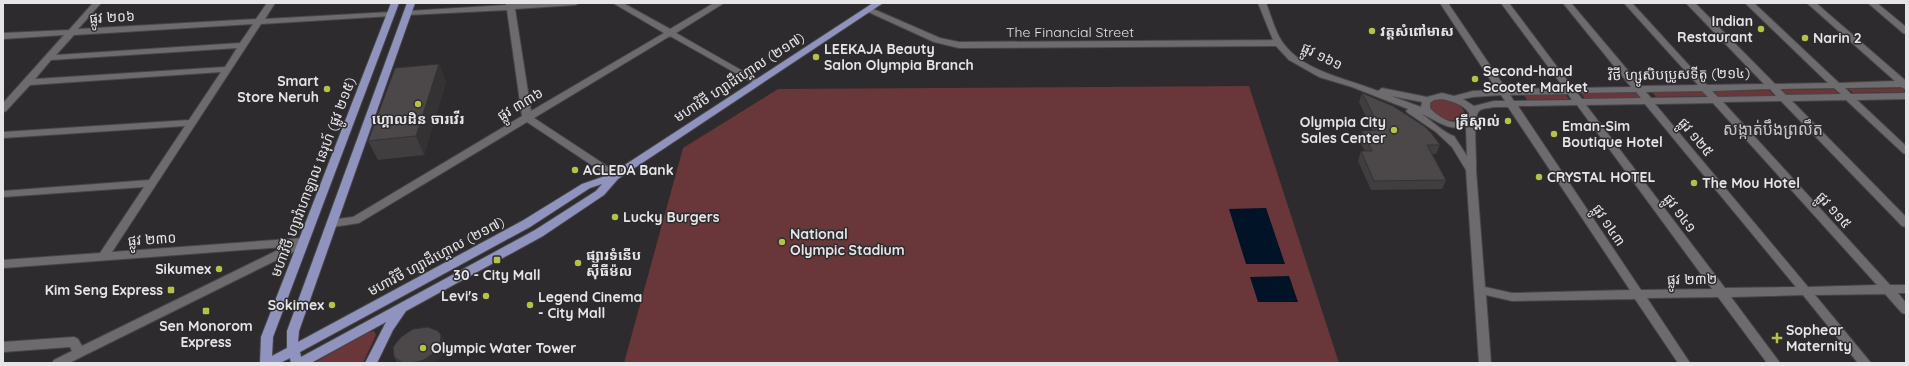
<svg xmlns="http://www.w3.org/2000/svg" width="1909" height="366" viewBox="0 0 1909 366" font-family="Quicksand,'Noto Sans Khmer',sans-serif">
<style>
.green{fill:#693639}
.water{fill:#011326}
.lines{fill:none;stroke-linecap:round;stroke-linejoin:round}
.minor-casing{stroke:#474648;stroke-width:2}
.major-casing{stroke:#474648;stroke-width:2}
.minor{fill:#6d6b6e;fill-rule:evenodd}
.major{fill:#9193bf;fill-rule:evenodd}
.wall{fill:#413e40}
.shaded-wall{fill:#353234}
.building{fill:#4c484a;stroke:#353234}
.poi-dot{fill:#b7c148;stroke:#2d2b2e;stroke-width:1.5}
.labels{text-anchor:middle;stroke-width:3;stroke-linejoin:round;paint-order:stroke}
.street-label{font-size:14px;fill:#e5e4e6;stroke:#2d2b2e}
.poi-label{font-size:14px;font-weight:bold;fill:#e5e4e6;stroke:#2d2b2e;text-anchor:start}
.quarter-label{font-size:16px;fill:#c8c5c9;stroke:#2d2b2e}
</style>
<rect width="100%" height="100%" fill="#2d2b2e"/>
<path class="green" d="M1249 86 1339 363H624L683 148 778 89Z
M1902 88 1906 92 1853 93 1848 89Z
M1834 89 1839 94 1787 95 1782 90Z
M1769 90 1774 96 1719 97 1714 91Z
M1702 91 1707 96 1656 97 1652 92Z
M1638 92 1643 98 1585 99 1581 93Z
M1565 94 1569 99 1527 100 1524 95Z
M1441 98 1461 106 1465 113C1460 126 1442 119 1433 114L1428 104 1431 100Z
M374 331 376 335 363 363H314L366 333Z"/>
<path class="water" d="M1266 208 1285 264H1246L1229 209Z
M1289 276 1298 302H1258L1250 277Z"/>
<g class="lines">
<defs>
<path id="minor" d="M93 3H101L78 29 256 19 267 3H275L265 19 391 12 395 14 391 16 261 24 112 252 303 238 307 239 308 242 307 245 69 363H52L54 360 72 351 70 347 3 352V342L74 337 78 339 82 346 284 247 3 268V260L100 253 144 187 3 197V191L149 180 185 126 3 138V132L189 120 221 72 30 85 6 111 3 112V103L64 35 3 39V33L69 30ZM253 24 240 43 56 55 74 35ZM237 48 225 67 35 79 51 60Z
M506 3H579L575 5 515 9 531 111 664 33 613 3H623L670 29 714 3H724L676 33 762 82 758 85 755 84 670 36 534 118 619 174 620 176 619 178H611L527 122 359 223 333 227 329 226 328 223 329 220 353 217 522 116 507 10 408 15 404 13 408 11 506 5Z
M1258 3H1266C1271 15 1275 32 1283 43 1304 72 1346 78 1378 91L1382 88 1427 97 1442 93 1454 96 1473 91 1497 90 1440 3H1448L1506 89 1564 88 1501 3H1509L1573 88 1631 87 1563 3H1571L1641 86 1698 85 1624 3H1632L1707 85 1764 84 1686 3H1695L1775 84 1828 83 1745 3H1754L1839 83 1895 81 1807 3H1816L1906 81 1905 89 1901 87 1845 88 1851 94 1906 93V99L1857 100 1906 146V154L1903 153 1846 100 1792 101 1906 217V227L1902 226 1781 101 1723 102 1890 285H1906V293H1898L1906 303V314L1902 313 1885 294 1815 295 1871 363H1858L1803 295 1731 297 1780 363H1767L1718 297 1647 298 1690 363H1678L1635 299 1512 301 1486 295 1491 363H1479L1466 170 1452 147 1436 132 1408 113 1406 111 1408 109 1352 87 1319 77 1289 60 1276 46 959 48 934 42 864 10 868 8H871L940 38 959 42 1273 40ZM1834 88 1841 94 1786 95 1780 89ZM1770 89 1776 96 1718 97 1712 91ZM1702 91 1708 97 1651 98 1646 92ZM1636 92 1641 98 1582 99 1577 93ZM1568 94 1572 100 1514 101 1510 95ZM1501 95 1505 101H1494L1474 106 1463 99 1473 97ZM1391 96 1422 102 1421 107ZM1442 99C1451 101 1466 105 1469 114 1461 131 1438 118 1430 108V103L1434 100ZM1713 103 1877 285 1808 287 1655 104ZM1645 104 1796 287 1725 288 1586 105ZM1577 105 1712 289 1641 290 1518 106ZM1494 107H1508L1630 290 1512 293 1485 287 1476 170C1477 157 1472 118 1479 111 1482 108 1490 108 1494 107ZM1422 114C1437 120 1448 132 1466 126L1467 156 1454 136C1446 134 1430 120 1422 114Z
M1868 3H1877L1906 27V34L1903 33Z"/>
<path id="major" d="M391 3H399L273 337 272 356 287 348V331L407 3H415L299 331 298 342 522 221 582 184 611 174 873 3H883L618 179 604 195 543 236 406 311 393 330 377 363H365L386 322 311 363H291L290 358 280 363H260L261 337ZM602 184 596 191 535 230 301 357 300 352 530 227 590 188Z"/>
</defs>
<use href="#minor" class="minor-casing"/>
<use href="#major" class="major-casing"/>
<use href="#minor" class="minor"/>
<use href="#major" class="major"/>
</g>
<path class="wall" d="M439 64 446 82 424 155 378 160 368 141Z
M1362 93 1440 145 1436 154H1432L1446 180 1442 189 1371 190 1358 161 1361 151H1365L1359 140 1362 131H1373L1359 102Z
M441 335 445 342 444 352 440 358 433 363H398L394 357Z"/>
<path class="shaded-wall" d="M439 64 446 82 424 155 416 136Z
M441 335 445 342 444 352 440 358 433 363H417V362Z"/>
<path class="building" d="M439 64 416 136 368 141 395 68Z
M1362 93 1393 106 1424 126 1432 134 1440 145H1427L1446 180 1374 181 1361 151H1372L1362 131 1381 130Z
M428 327 438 331 441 335 440 345 436 351 424 360 417 362 403 363 394 357 393 347 401 337 413 329Z"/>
<g class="poi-dot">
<circle cx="1761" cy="29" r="4"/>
<circle cx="1372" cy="31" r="4"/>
<circle cx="1805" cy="38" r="4"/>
<circle cx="816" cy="57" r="4"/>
<circle cx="1475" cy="79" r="4"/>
<circle cx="327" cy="89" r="4"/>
<circle cx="418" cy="104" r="4"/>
<circle cx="1508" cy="121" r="4"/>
<circle cx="1394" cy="130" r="4"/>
<circle cx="1554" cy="134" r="4"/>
<circle cx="575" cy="170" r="4"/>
<circle cx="1539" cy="177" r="4"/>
<circle cx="1694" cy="183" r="4"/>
<circle cx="615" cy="217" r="4"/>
<circle cx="782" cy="242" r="4"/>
<rect x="493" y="256" width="8" height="8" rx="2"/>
<circle cx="578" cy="263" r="4"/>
<circle cx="219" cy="269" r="4"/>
<rect x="167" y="286" width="8" height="8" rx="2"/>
<circle cx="486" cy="296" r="4"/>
<circle cx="332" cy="305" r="4"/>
<circle cx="530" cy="305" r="4"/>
<rect x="202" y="307" width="8" height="8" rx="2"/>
<path d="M1775 332h4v4h4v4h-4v4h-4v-4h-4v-4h4z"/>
<circle cx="423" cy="348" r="4"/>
</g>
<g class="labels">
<g class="street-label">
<text transform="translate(112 17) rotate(-3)" y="5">ផ្លូវ ២០៦</text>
<text x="1070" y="37">The Financial Street</text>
<text transform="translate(1322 56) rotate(26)" y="5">ផ្លូវ ១៦១</text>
<text transform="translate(1679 74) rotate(-1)" y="5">វិថី ហ្សូសិបប្រូសទីតូ (២១៤)</text>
<text transform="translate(739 77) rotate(-33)" y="5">មហាវិថី ហ្សាដឹហ្គោល (២១៧)</text>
<text transform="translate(520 104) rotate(-31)" y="5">ផ្លូវ ៣៣៦</text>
<text transform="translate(1696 137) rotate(50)" y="5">ផ្លូវ ១២៥</text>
<text transform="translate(313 177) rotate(-69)" y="5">មហាវិថី ហ្សាវ៉ាហាឡាល នេរុហ៍ (ផ្លូវ ២១៥)</text>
<text transform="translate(1834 210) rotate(48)" y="5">ផ្លូវ ១១៥</text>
<text transform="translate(1680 213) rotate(53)" y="5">ផ្លូវ ១៤១</text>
<text transform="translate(1609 225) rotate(56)" y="5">ផ្លូវ ១៤៣</text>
<text transform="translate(152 239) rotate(-4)" y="5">ផ្លូវ ២៣០</text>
<text transform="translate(436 256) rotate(-28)" y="5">មហាវិថី ហ្សាដឹហ្គោល (២១៧)</text>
<text transform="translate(1692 279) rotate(-1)" y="5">ផ្លូវ ២៣២</text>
</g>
<g class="poi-label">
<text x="1753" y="26" text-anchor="end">Indian<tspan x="1753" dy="16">Restaurant</tspan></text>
<text x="1380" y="36">វត្តសំពៅមាស</text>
<text x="1813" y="43">Narin 2</text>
<text x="824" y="54">LEEKAJA Beauty<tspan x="824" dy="16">Salon Olympia Branch</tspan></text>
<text x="1483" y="76">Second-hand<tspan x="1483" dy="16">Scooter Market</tspan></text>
<text x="319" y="86" text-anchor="end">Smart<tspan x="319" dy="16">Store Neruh</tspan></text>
<text x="418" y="124" text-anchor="middle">ហ្គោលដិន ចារវើរ</text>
<text x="1500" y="126" text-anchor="end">គ្រីស្តាល់</text>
<text x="1386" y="127" text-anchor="end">Olympia City<tspan x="1386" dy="16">Sales Center</tspan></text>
<text x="1562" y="131">Eman-Sim<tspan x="1562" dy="16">Boutique Hotel</tspan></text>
<text x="583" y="175">ACLEDA Bank</text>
<text x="1547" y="182">CRYSTAL HOTEL</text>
<text x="1702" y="188">The Mou Hotel</text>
<text x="623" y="222">Lucky Burgers</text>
<text x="790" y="239">National<tspan x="790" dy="16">Olympic Stadium</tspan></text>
<text x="586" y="260">ផ្សារទំនើប<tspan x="586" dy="16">ស៊ីធីម៉ល</tspan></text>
<text x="211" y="274" text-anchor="end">Sikumex</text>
<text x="497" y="280" text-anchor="middle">30 - City Mall</text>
<text x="163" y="295" text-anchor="end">Kim Seng Express</text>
<text x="478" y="301" text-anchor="end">Levi's</text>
<text x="538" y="302">Legend Cinema<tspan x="538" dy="16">- City Mall</tspan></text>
<text x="324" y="310" text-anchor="end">Sokimex</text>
<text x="206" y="331" text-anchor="middle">Sen Monorom<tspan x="206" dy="16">Express</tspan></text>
<text x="1786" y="335">Sophear<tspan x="1786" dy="16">Maternity</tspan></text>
<text x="431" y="353">Olympic Water Tower</text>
</g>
<g class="quarter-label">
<text x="1773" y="135">សង្កាត់បឹងព្រលឹត</text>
</g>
</g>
<rect width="1909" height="366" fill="none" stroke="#e5e4e6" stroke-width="8"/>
</svg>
